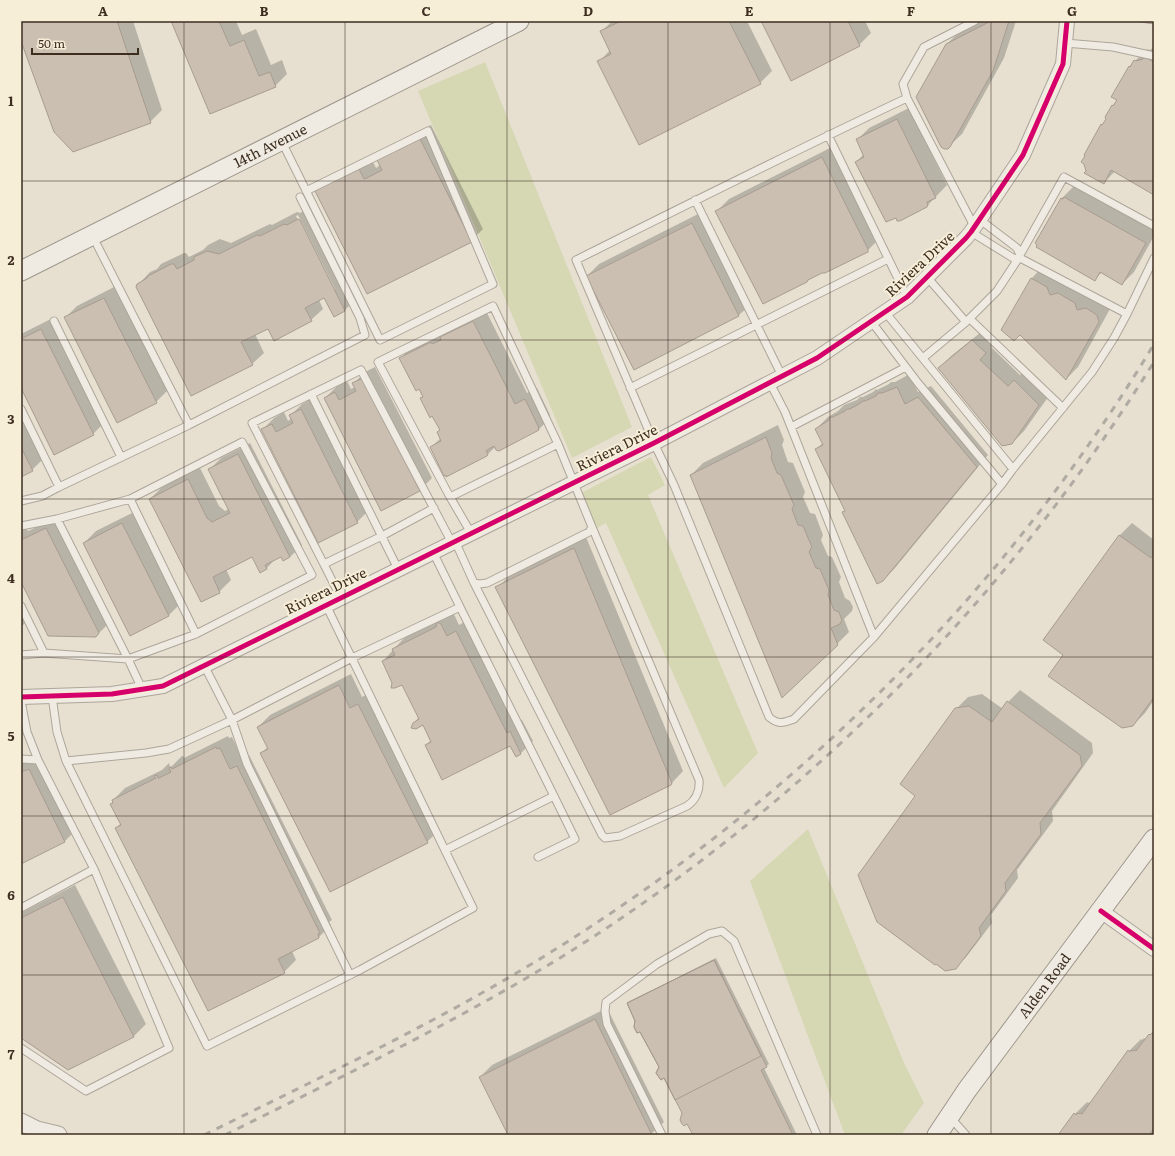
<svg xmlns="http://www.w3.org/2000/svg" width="1175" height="1156" viewBox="0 0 1175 1156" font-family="Literata,serif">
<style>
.green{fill:#d6d7b3}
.shadow{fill:#0003;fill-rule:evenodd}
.building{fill:#cbbfb2;stroke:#a89c90}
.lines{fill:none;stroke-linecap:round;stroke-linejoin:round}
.service-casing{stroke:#ada599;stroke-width:9}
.minor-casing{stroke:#ada599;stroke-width:16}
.tertiary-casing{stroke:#ada599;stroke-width:19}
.secondary-casing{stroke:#9c958a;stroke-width:21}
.service{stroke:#efebe3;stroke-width:7}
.minor{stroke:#efebe3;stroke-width:14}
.tertiary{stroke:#efebe3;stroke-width:17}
.secondary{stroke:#efebe3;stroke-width:19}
.rail{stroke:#afaaa2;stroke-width:3;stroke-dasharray:7 7;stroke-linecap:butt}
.cycleway-casing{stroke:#f7eed8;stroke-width:8}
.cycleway{stroke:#d6006c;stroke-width:5}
.grid{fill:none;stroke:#3d2e20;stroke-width:1;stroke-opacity:0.55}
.labels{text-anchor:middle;stroke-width:4;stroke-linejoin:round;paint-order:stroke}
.street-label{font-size:14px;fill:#3d2e20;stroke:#f7eed8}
.neatline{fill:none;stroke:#3d2e20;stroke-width:1.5}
.grid-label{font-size:13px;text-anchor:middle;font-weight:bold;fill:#3d2e20}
</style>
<rect width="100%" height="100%" fill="#e7e0d1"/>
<path class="green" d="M485 62 632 427 572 458 418 91Z
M651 457 665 485 648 495 758 753 724 788 606 523 595 529 581 493Z
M808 829 904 1063 924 1103 901 1135H845L750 881Z"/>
<path class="shadow" d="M21 21H133L162 110 150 122 21 38Z
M172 21H236L242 35 256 29 271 65 282 60 287 74 275 86 211 113Z
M612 21H747L772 71 760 83 599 62 610 50 601 32Z
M762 21H865L871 33 859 45Z
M981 21H1016L1004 58 962 134 947 148V44L959 32Z
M1154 48V193L1115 171 1104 183 1087 171 1086 156 1085 155 1102 125 1106 120 1112 106 1118 99 1113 96 1130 66 1147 49 1149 50Z
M909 108 947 185 927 206 856 162 864 154 857 140 869 128Z
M431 125 483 229 471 241 316 189 370 156 376 168 380 165 389 147Z
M834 146 880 238 868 250 811 277 807 281 717 211 729 199Z
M1077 185 1154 229V236L1134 272 1122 284 1102 272 1095 279 1061 199 1073 187H1075Z
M310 208H311L357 298 345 310 334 316 325 297 319 300 323 309 311 320 268 328 255 334 264 353 252 364 138 285 150 272 157 269 161 264 184 253H186L189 257 203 250 208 245 220 239 231 243 270 224 272 225 297 212 300 213ZM298 215 335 289H333L296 216Z
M704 211 751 304 739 315 587 276 599 264Z
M1043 266 1059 275 1062 284 1071 281 1087 291 1089 299 1098 297 1110 309 1078 367 1066 379 1020 334 1003 329 1032 278Z
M116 286 168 390 156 402 65 318 77 306Z
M485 309 527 393 537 388 550 415 549 416 550 418 538 430 496 446 486 456 431 447 441 438 440 430 433 415 421 398 423 396 401 358 412 346Z
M53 318 105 422 93 434 55 453 21 386V334Z
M985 329 997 341 991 347 1020 375 1026 369 1051 393 1024 431 1012 443 939 368 951 356Z
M375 367 432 478 420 490 381 510 325 398 337 386 347 381 351 389 355 387 353 384 365 372Z
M908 375 910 376 918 392 931 386 988 455 895 568 882 581 843 512 846 510 816 449 823 443 816 429 828 417 838 411 844 405 857 400 860 397H863L873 392 876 389 877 390 889 384 891 382H895Z
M313 398 369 510 357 522 262 430 274 418 284 412 288 421 292 418 291 415 302 404Z
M21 412 44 458 32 470 21 476Z
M778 425 784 440 782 445 788 462 793 463 805 492 803 497 810 513 815 514 823 535 821 540 828 556 832 557 841 577 839 582 845 598 850 601 853 607 852 611 844 619 849 632 837 644 691 475 703 463Z
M250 443 302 545 290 557 281 556 276 558 267 568 261 571 253 556 226 569 231 580 219 592 150 499 162 487 200 468 219 506 225 511 229 509 209 470 221 458Z
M134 512 181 603 169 615 131 635 84 543 96 531Z
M58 517 108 624 96 636 21 580V529L25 527 28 531Z
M1132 523 1154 540V700L1145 713 1132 726 1065 655 1044 640 1120 535Z
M586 537 683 771 671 784 497 588 509 576Z
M21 605 27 621 21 627Z
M453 612 459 625 468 620 519 721 522 720 533 741 521 753 516 755 510 744 426 745 431 740 423 724 414 723 419 717 403 684 394 683 383 661 405 637Z
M351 674 362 697 370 693 439 830 427 842 261 753 268 747 258 727 270 715Z
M1020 690 1092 743 1093 753 1052 811 1053 821 1017 870 1018 878 991 915 992 923 967 956 955 968 917 795 956 709 968 697 982 694 1003 709 1008 702Z
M228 736 229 738 232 737 242 758 249 755 332 920 329 922 331 925 319 937 292 951 296 960 284 972 116 828 121 823 112 804 114 802 113 800 125 788 162 770 169 763 170 767 172 766 182 756H183L184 758Z
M41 757 77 829 65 841 21 863V762L27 764Z
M75 885 146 1024 134 1036 68 1069 21 1037V913Z
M716 958 769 1064 764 1068 797 1135H694L628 1003 631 1001Z
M607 1008 664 1122 650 1135H509L480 1077 492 1065Z
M1154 1030V1135H1060L1075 1114 1087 1102 1088 1103 1090 1102 1091 1103 1129 1051 1141 1039 1142 1040 1144 1038 1146 1040Z"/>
<path class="building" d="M21 21H117L151 123 73 152 54 132 21 41Z
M171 21H219L230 46 244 40 259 76 270 72 276 87 210 114Z
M621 21H729L761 84 639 145 597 61 611 54 600 31Z
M761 21H848L860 46 791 81Z
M991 21H1009L993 71 950 147 948 149H944L941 147 916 97 946 44Z
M1134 21H1154V24Z
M1145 57 1154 62V195L1111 170 1104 184 1084 173 1086 171 1084 164 1081 162 1085 156 1084 155 1101 124 1102 125 1106 119 1105 117 1112 105 1113 106 1117 100 1111 97 1129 66 1130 67 1134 60 1136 61 1143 59Z
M897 119 936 198 927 202 928 205 927 207 900 221H897L896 218 886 222 855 162 864 157 856 139Z
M419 137 472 242 367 294 314 189 358 167 364 179 367 178 382 170 376 158Z
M822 157 868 249V252L825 273H822L808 280 807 282 763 304 715 211Z
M1064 197 1146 243 1122 285 1100 272 1095 281 1036 247 1037 245 1035 243 1061 198 1063 199Z
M298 219 300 220 345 311 334 317 324 298 305 308 312 321 274 341 268 329 241 342 253 365 191 396 136 287 137 284 147 278 148 276 171 264H174L177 269 194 260V257L207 251 219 254 257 235 260 236 284 224 287 225Z
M692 223 739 316 634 370 586 276Z
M1031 278 1047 287 1050 295 1058 293 1075 303 1077 310 1086 308 1097 315 1099 322 1066 380 1020 335 1014 341 1001 330Z
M104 298 157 403 117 423 64 317Z
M473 321 515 404 525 399 539 428H538L539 430 499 451 496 450 494 446 486 451 488 454 487 456 446 477V475L444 476 430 447 441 441 437 432 440 430 432 416 430 418 420 398 423 397 419 389 416 391 399 358 431 342 432 344 441 340 440 337Z
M41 329 94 435 54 455 21 388V339Z
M972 340 986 353 980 360 1008 386 1014 380 1039 405 1012 444 1002 446 938 368Z
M363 378 420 491 381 511 324 398 335 392 339 400 356 391 352 383Z
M897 387 905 404 918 397 977 467 883 581 877 584 842 512 845 511 815 449 823 445 815 429 829 420 830 417H833L845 411 847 409H850L859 404 863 401H865L876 396 878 393H882Z
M301 409 358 523 318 543 261 429 272 424 276 432 293 423 289 415Z
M766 437 772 453 771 458 777 473 781 475 794 505 792 509 798 525 803 526 812 547 809 552 816 568 820 569 829 590 828 595 834 610 839 612 842 620 840 624 831 628 838 645 782 698 690 475Z
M21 447 33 471 21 477Z
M238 454 290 557 283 561 281 557 265 565 267 569 260 573 252 557 213 577 220 593 201 602 149 499 188 479 207 518 212 522 230 513 208 469Z
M122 523 169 616 130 636 83 543Z
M46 528 99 633 96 637 48 636 21 582V540Z
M1119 535 1151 558 1154 553V697L1133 726 1122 728 1048 676 1063 655 1043 640Z
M574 548 672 783 671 785 610 815 495 587Z
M437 622 441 624 447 636 456 631 507 733 510 731 521 754 516 757 510 746 442 780 425 745 431 742 423 725 416 729 411 728 413 723 419 719 402 685 395 688H391L392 683 382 661 395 655 392 649 436 627Z
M339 685 350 708 358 704 428 843 330 892 260 753 268 749 257 727Z
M1007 701 1080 755 1082 766 1040 823 1041 834 1005 883 1006 891 979 928 981 936 956 969 945 971 936 964 935 965 877 922 858 875 915 796 900 784 955 708 969 706 992 722Z
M216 747 217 749 220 748 230 769 237 766 320 933 318 934 319 938 278 959 285 973 208 1011 115 828 121 825 110 804 113 803 112 800 156 778 154 776 157 775 158 778H159L171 772 169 768 171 767 172 769Z
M29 769 65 842 21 864V772Z
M63 897 134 1037 68 1070 21 1038V918Z
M714 960 767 1067 761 1070 793 1135H693L687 1124 684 1126 682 1124 680 1120 682 1113 664 1078 661 1080 656 1073 659 1067 640 1032 637 1033 634 1027 635 1021 627 1003Z
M714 960 761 1056 675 1100 664 1078 661 1080 656 1073 659 1067 640 1032 637 1033 634 1027 635 1021 627 1003Z
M595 1019 652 1135H508L479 1077Z
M1152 1033 1154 1034V1128L1150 1133 1154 1135H1058L1074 1113 1076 1115 1077 1113 1079 1114 1080 1113 1082 1114 1128 1050 1130 1052 1131 1050 1133 1051 1134 1050 1136 1051 1149 1034 1150 1035Z"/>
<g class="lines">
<defs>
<path id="service" d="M1065 43 1113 47 1154 56
M828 135 907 297
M281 140 380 340 493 284 428 131 306 191
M695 200 782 376
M979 219 1017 248 1020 255
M974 226 907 98 903 84 924 47 975 21
M971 232 1013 258 1018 259
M92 235 189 425
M1020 258 1127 314
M927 277 966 322
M885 312 1013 469 1002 484
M970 319 1063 408
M54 321 121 457
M871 321 918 383 1002 484 874 637
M923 358 966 322 997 291 1018 259 1020 258V255L1064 177 1154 226
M770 383 785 412 874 637 794 719C783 723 778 725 769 717L674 485 654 443 576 260C686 205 796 150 907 98
M630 388 888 259
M311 394 398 569
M21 409 59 487
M791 427 906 367
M1013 469 1092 372 1114 338 1127 314 1154 258
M450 497 558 444
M130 499 196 634
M21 501 42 496 59 487 189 425 365 335 360 318 300 197
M21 526 57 519 130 499 242 442 312 575 196 634 128 659 57 519
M455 541 474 583 479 584 487 583 589 532 592 527 558 444 493 306 378 362 450 497 471 533
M433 552 460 607
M324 564 382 536 434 508
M474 583 602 835 605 838 620 836 687 806C696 800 700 790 699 780L592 527
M341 598 252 423 361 370 452 543
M21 606 44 653 21 655
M44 653 128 659 142 689
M204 665 232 720 247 764 350 975
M52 696 57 732 66 761 207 1046 360 970 473 908 326 605
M21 701 27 732 38 760 21 759
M66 761 146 753 169 749 232 720 352 658 460 607 554 796 445 850
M538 857 575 839 554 796
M21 908 94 869
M21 1048 86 1091 169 1048 94 869 38 760
M950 1117 966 1135
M662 1135 607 1024 605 1011 606 1002 657 964 709 934 722 931 734 941 817 1135"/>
<path id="minor" d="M21 697 112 694 163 686 654 443 817 358 907 297 966 238 971 232 1023 155 1063 64 1067 21
M1101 911 1154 949"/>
<path id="tertiary" d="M21 1122 37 1130 58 1135"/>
<g id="secondary">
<path id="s1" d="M21 271 519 21"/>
<path id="s2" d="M937 1135 967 1090 1154 839"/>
</g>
</defs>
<use href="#service" class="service-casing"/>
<use href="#minor" class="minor-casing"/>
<use href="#tertiary" class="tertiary-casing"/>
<use href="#secondary" class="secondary-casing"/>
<use href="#service" class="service"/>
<use href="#minor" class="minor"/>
<use href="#tertiary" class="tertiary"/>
<use href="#secondary" class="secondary"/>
<path class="rail" d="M204 1135C327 1074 451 1016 567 942 804 791 1009 586 1154 344
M225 1135C341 1077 458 1021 568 953 751 838 913 690 1045 519 1084 469 1120 416 1154 362"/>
<defs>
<path id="cycleway" d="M21 697 112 694 163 686 654 443 817 358 907 297 966 238 971 232 1023 155 1063 64 1067 21
M1101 911 1154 949"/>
</defs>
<use href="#cycleway" class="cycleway-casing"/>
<use href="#cycleway" class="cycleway"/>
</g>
<path class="grid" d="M184 21V1135M345 21V1135M507 21V1135M668 21V1135M830 21V1135M991 21V1135M21 181H1154M21 340H1154M21 499H1154M21 657H1154M21 816H1154M21 975H1154"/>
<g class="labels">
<g class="street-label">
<text dy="5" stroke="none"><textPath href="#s1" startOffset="279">14th Avenue</textPath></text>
<text transform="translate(920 264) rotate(-43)" y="5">Riviera Drive</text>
<text transform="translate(617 448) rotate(-26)" y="5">Riviera Drive</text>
<text transform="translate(326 591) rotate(-26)" y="5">Riviera Drive</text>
<text dy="5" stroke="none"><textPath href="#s2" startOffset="184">Alden Road</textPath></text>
</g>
</g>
<rect width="1175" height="1156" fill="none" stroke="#f7eed8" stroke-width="44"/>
<path d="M32 48v6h106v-6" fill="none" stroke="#3d2e20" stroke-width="2"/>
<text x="38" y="48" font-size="12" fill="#3d2e20" stroke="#f7eed8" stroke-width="3" paint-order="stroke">50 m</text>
<rect x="22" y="22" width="1131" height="1112" class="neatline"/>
<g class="grid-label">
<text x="103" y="16">A</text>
<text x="264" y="16">B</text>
<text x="426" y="16">C</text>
<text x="588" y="16">D</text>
<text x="749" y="16">E</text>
<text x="911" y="16">F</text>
<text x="1072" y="16">G</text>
<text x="11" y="106">1</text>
<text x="11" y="265">2</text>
<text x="11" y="424">3</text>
<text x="11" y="583">4</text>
<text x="11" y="741">5</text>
<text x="11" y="900">6</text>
<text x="11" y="1059">7</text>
</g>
</svg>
